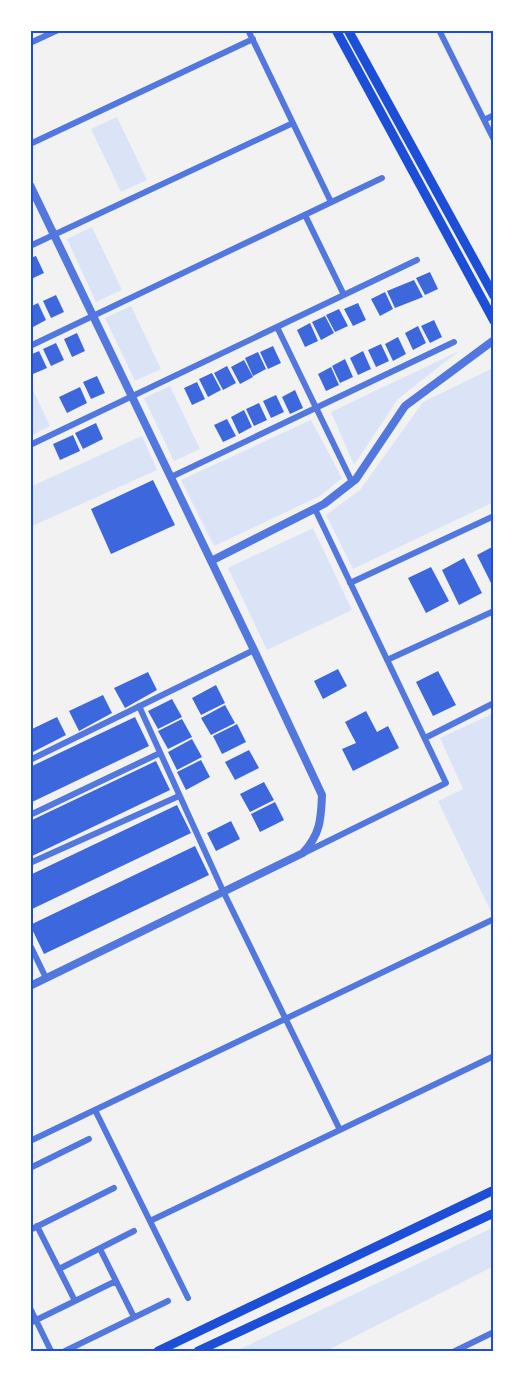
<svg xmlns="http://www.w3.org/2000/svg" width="524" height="1381" viewBox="0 0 524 1381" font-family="'IBM Plex Serif',serif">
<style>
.green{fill:#dbe4f7}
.building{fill:#3d67dc}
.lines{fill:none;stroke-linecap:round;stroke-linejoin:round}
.minor{stroke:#5277de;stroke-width:6}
.tertiary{stroke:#5277de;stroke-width:8}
.secondary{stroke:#1d4ed8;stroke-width:9}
.neatline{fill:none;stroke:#1d4ed8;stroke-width:2}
</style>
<rect width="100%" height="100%" fill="#f2f2f2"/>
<path class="green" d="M117 117 147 180 121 192 91 129Z
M92 227 122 290 96 302 67 239Z
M131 306 161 369 135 381 105 318Z
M459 351 398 399 354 465 331 412Z
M493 368 494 502 353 569 326 515 360 490 423 402Z
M30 384 50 426 30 436Z
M170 386 200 449 174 461 144 398Z
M311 420 342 478 320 496 214 546 181 480Z
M142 436 157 470 30 527V487Z
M313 528 352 610 267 650 228 568Z
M494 713V910L491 912 438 801 463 789 440 738Z
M494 1227V1266L326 1351H236Z"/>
<path class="building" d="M36 256 44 273 31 279 30 258Z
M430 272 438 289 425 295 416 278Z
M414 280 423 297 395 308 387 291Z
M385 292 393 309 380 316 371 299Z
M56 295 64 312 51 318 43 301Z
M38 303 46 320 33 327 30 321V307Z
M358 303 366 320 353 326 344 309Z
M339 309 348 326 335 332 326 315Z
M325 316 334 333 321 340 312 322Z
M434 320 442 337 430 343 421 326Z
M310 323 318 341 305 347 297 330Z
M418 326 426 343 413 350 405 333Z
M77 333 85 351 72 357 64 339Z
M398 337 406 354 393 361 385 344Z
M56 343 64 360 51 366 43 349Z
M381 344 389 361 376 367 368 350Z
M273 346 281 363 268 369 260 352Z
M39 351 47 368 33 374 30 367V355Z
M363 351 371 369 358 375 350 358Z
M258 352 266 369 253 376 245 358Z
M345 359 353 377 340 383 332 366Z
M244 360 253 377 240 384 231 367Z
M227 366 236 383 223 390 214 373Z
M331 367 339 385 326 391 318 374Z
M212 373 221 390 208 397 199 379Z
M97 376 105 393 91 399 83 382Z
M197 382 205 399 192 405 184 388Z
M80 387 87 403 67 413 59 397Z
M295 390 303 408 290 414 282 397Z
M276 395 284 412 271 418 263 401Z
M259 403 267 420 254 426 246 409Z
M244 410 252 427 239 434 231 417Z
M227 419 236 436 223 442 214 425Z
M96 423 103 439 83 449 75 433Z
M73 435 80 451 60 460 53 444Z
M153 480 175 525 111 554 91 509Z
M494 546V589L477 555Z
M464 558 482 593 459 605 442 570Z
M431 567 449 601 426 613 408 578Z
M338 669 347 686 323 699 314 681Z
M438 671 456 705 433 716 416 682Z
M148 672 157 690 125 708 114 688Z
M216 685 225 703 201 715 192 698Z
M103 695 112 713 79 731 69 711Z
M172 699 182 717 158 729 148 711Z
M225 705 235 723 211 735 201 718Z
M366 711 377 732 388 726 399 748 353 771 342 749 356 743 345 722Z
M57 717 66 735 33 752 30 746V730Z
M135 717 149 746 30 803V767Z
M182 719 192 737 168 749 158 731Z
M237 724 246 742 222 754 213 736Z
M192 739 202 757 177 770 168 752Z
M249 750 259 768 235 780 225 762Z
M201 760 210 777 186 790 177 772Z
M156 761 170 790 30 857V821Z
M264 782 274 800 250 812 240 794Z
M275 802 284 820 260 832 251 814Z
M177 805 191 833 30 910V875Z
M231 821 240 839 216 851 207 833Z
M195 846 209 875 44 954 30 925Z"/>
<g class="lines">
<path class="minor" d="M248 30 331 202
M439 30 494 140
M30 43 58 30
M484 120 494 115
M30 144 253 39
M305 215 344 295
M30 246 293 123
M277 327 352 482
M30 346 382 178
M30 445 417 260
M171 477 454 342
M350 583 494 516
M387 660 494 611
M139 706 223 891 340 1130
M425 738 494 703
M30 760 254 650
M30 815 160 753
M306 852 446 783 315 509
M30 863 179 796
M30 945 46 978
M95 1110 188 1298
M30 1141 494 919
M30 1168 89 1139
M150 1221 494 1056
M37 1226 75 1301
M30 1230 114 1188
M100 1249 134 1317
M59 1269 134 1231
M30 1308 51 1351
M30 1323 116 1281
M65 1351 168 1301
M455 1351 494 1332"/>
<path class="tertiary" d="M30 185 254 650 322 795C321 821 320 834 303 853L30 986
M211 561 324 504 356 479 405 406 494 340"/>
<path class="secondary" d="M336 30 494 321
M348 30 494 296
M158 1351 494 1190
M198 1351 494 1213"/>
</g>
<rect width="524" height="1381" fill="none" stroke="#ffffff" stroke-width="63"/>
<rect x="32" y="32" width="460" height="1318" class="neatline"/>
</svg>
